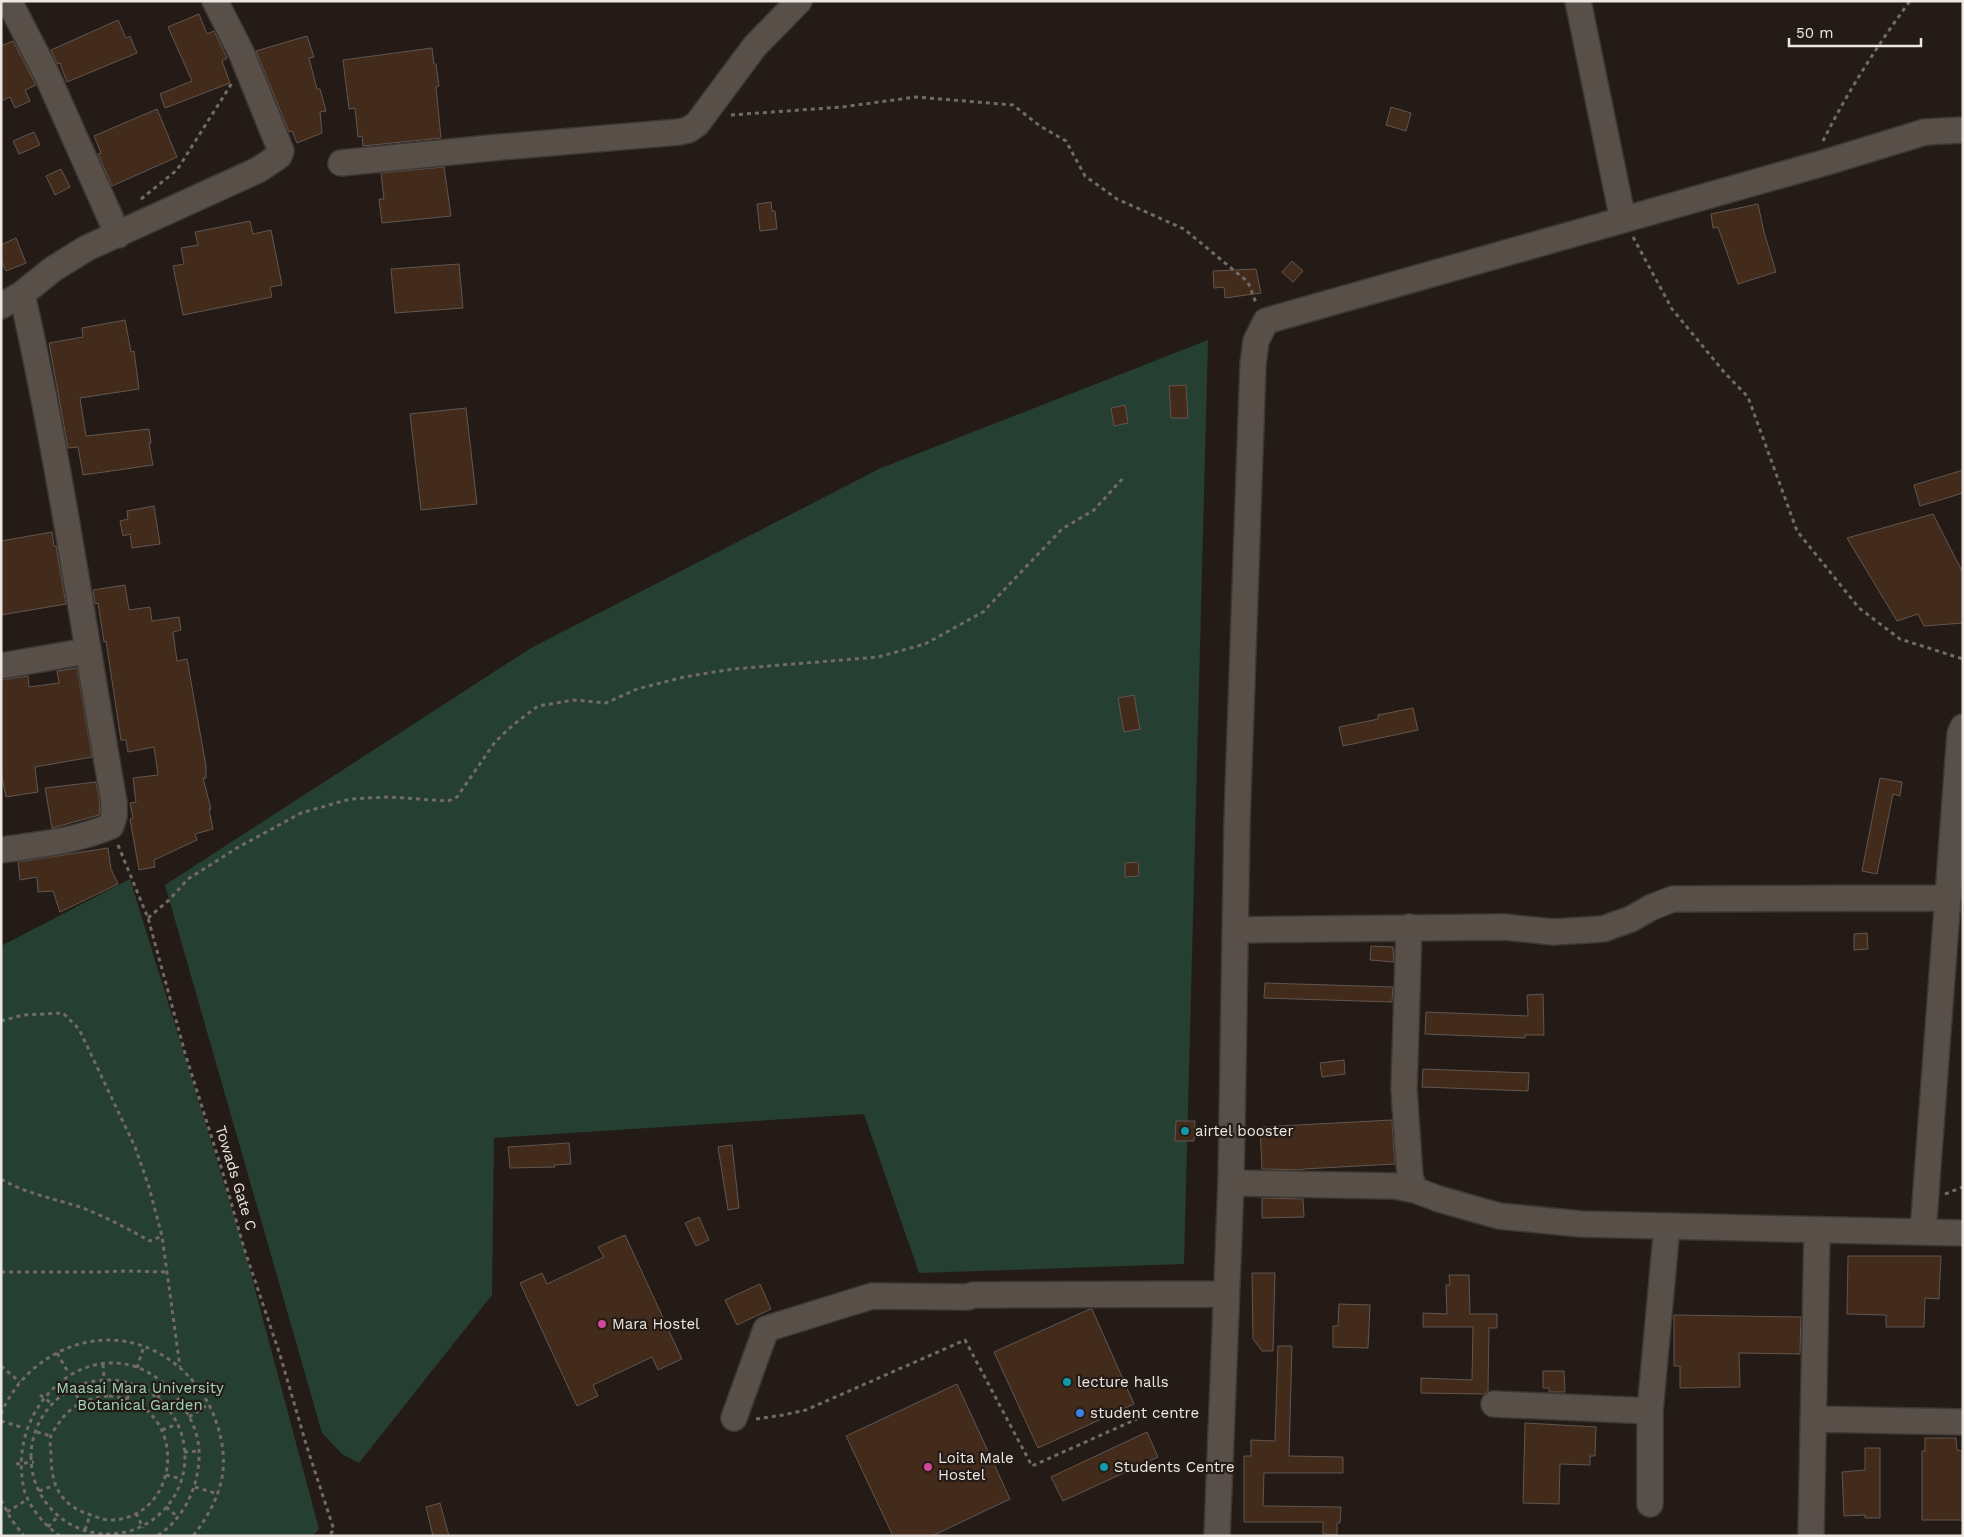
<svg xmlns="http://www.w3.org/2000/svg" width="1964" height="1537" viewBox="0 0 1964 1537" font-family="'Work Sans',sans-serif">
<style>
.green{fill:#253f32}
.building{fill:#432b1c;stroke:#615650}
.lines{fill:none;stroke-linecap:round;stroke-linejoin:round}
.minor-casing{stroke:#3e3834;stroke-width:28}
.path{stroke:#726a66;stroke-width:3;stroke-dasharray:4 4;stroke-linecap:butt}
.minor{stroke:#594f49;stroke-width:25}
.culture-dot{fill:#0f9aa8;stroke:#241b16;stroke-width:2}
.hotel-dot{fill:#d1479c;stroke:#241b16;stroke-width:2}
.shop-dot{fill:#3f7fe0;stroke:#241b16;stroke-width:2}
.labels{text-anchor:middle;stroke-width:4.5;stroke-linejoin:round;paint-order:stroke}
.poi-label{font-size:15px;fill:#ede7e3;stroke:#241b16;text-anchor:start}
.street-label{font-size:15px;fill:#ede7e3;stroke:#241b16}
.park-label{font-size:15px;fill:#9ed8ba;stroke:#241b16}
</style>
<rect width="100%" height="100%" fill="#241b16"/>
<path class="green" d="M1208 340 1184 1264 919 1273 864 1114 494 1138 492 1295 359 1463 342 1454 322 1433 165 885 531 648 881 468Z
M130 879 244 1248 319 1529 312 1536H1V946Z"/>
<path class="building" d="M199 14 207 34 214 31 227 58 222 61 230 83 165 108 160 94 192 81 168 27Z
M118 20 126 38 130 36 137 53 67 82 60 63 57 64 51 50Z
M307 36 314 57 309 58 317 89H320L326 111 320 112 322 133 297 143 292 131 289 132 256 51Z
M13 41 36 85 25 90 30 101 15 108 10 97 1 101V46Z
M432 48 434 64H436L439 86 436 87 441 138 363 146 362 136 358 137 355 108 349 109 343 60Z
M1391 107 1411 113 1406 131 1386 125Z
M157 109 177 157 112 186 98 154 101 153 94 136Z
M34 132 40 145 19 154 13 141Z
M444 167 451 216 382 223 379 199H384L381 173Z
M61 169 70 187 55 195 46 176Z
M771 202 772 211H775L777 229 760 231 757 204Z
M1758 204 1764 232 1776 272 1738 284 1718 227 1713 228 1711 214Z
M250 221 253 234 271 230 282 285 270 287 272 297 183 315 173 266 184 264 181 248 198 245 195 232Z
M16 238 26 263 6 271 1 260V245Z
M1292 261 1303 271 1293 282 1282 272Z
M459 264 463 308 395 313 391 269Z
M1256 269 1261 293 1225 298 1224 287 1214 288 1213 271Z
M125 320 131 352 134 351 139 389 80 398 86 436 149 429 151 443H149L153 465 83 475 78 447 68 448 49 343 83 337 82 328Z
M1186 385 1188 418H1171L1169 386Z
M1125 405 1128 423 1114 426 1111 408Z
M466 408 477 504 421 510 410 414Z
M1963 470V493L1920 506 1914 485Z
M154 506 160 544 132 548 130 534 123 536 120 521 128 519 127 511Z
M1933 514 1963 573V623L1924 626 1918 614 1897 621 1847 538Z
M52 532 54 546H56L66 604 1 615V541Z
M125 585 129 610 150 607 152 621 179 617 181 630 173 632 177 661 187 659 206 766V778H203L211 809H209L213 829 195 834 197 840 154 860 155 867 139 870 130 819 133 818 130 803 136 802 133 778 158 775 154 747 128 752 126 740H121L106 641 104 642 98 603 95 604 93 590Z
M77 668 92 757 35 767 38 792 6 797 1 772V680L28 676 29 687 59 683 57 671Z
M1134 695 1140 729 1124 732 1118 698Z
M1413 708 1418 730 1343 746 1339 727 1378 719V715Z
M1880 778 1902 782 1900 796 1893 794 1877 874 1862 871Z
M96 782 100 803 99 815 52 828 45 788Z
M108 848 111 869 118 884 60 912 53 891 38 892 37 877 20 880 18 862Z
M1138 862 1139 876 1125 877V863Z
M1867 933 1868 949 1854 950V934Z
M1371 946 1393 947 1394 962 1370 960Z
M1265 983 1393 987 1392 1002 1264 998Z
M1543 994 1544 1035H1525V1038L1425 1034 1426 1012 1528 1016 1527 995Z
M1344 1060 1345 1074 1322 1077 1320 1063Z
M1423 1069 1529 1073 1528 1091 1422 1087Z
M1392 1120 1395 1164 1303 1169V1170L1262 1169 1260 1127Z
M1176 1121H1195L1194 1141H1175Z
M569 1143 571 1164 554 1165 555 1167 510 1168 508 1147Z
M732 1145 739 1208 728 1210 718 1147Z
M1262 1198 1303 1199 1304 1217 1262 1218Z
M699 1217 709 1240 696 1246 685 1223Z
M625 1235 682 1359 658 1370 652 1357 593 1385 598 1396 577 1406 520 1283 542 1273 547 1284 604 1257 598 1247Z
M1848 1256H1941L1939 1299 1925 1298 1924 1327H1886V1315L1847 1314Z
M1252 1273H1275L1273 1351H1262L1253 1339Z
M1449 1275H1469L1470 1314H1497V1328H1489L1488 1391 1484 1394 1421 1393V1378L1472 1380 1473 1327H1423V1313L1447 1314 1446 1285H1450Z
M760 1284 771 1309 737 1325 725 1300Z
M1339 1304 1370 1305 1368 1348 1333 1347V1326H1338Z
M1090 1309H1092L1134 1404 1038 1448 994 1352Z
M1674 1315 1801 1317 1800 1354 1739 1353 1740 1387 1680 1388V1366H1674Z
M1278 1346H1292L1289 1456 1343 1457V1473H1264L1263 1506 1341 1507 1340 1523H1337V1535L1323 1534V1522H1244V1456H1251V1440L1275 1441Z
M1543 1371H1564L1565 1392H1549V1388H1543Z
M957 1384 1010 1499 932 1536H893L846 1436Z
M1525 1423 1596 1427 1595 1456H1590V1465L1560 1464 1559 1504 1523 1503Z
M1147 1432 1158 1457 1063 1501 1051 1477Z
M1925 1438H1956L1957 1450 1962 1451V1520H1922V1451H1925Z
M1865 1448H1880V1518H1865V1515L1844 1516 1842 1472 1865 1470Z
M440 1503 449 1536H433L426 1507Z"/>
<g class="lines">
<defs>
<path id="minor" d="M9 1 47 75 118 235
M1578 1 1623 220
M341 163 490 148 679 132 688 130 697 124 755 46 799 1
M1 306 22 294 53 269 87 248 258 170 279 156 281 151 241 52 215 1
M1 666 87 651
M1 850C38 845 76 841 111 826L114 816V802C84 633 60 462 22 294
M1409 927 1404 1089 1410 1177 1415 1190
M1235 930 1504 927 1553 932 1603 929 1631 919 1652 907 1673 899 1948 898
M1231 1183 1394 1186 1415 1190 1439 1199 1499 1216 1581 1224 1963 1233
M1923 1232 1960 734 1963 727
M1494 1404 1650 1411
M734 1418 766 1329 872 1296 968 1297 973 1295 1226 1294
M1814 1419 1963 1422
M1650 1504V1411L1667 1226
M1217 1536 1231 1183 1237 822 1253 364 1256 341 1266 321 1827 162 1925 132 1963 130
M1811 1536 1817 1231"/>
</defs>
<use href="#minor" class="minor-casing"/>
<path class="path" d="M731 115 842 107 916 97 1013 105 1040 126 1066 141 1085 176 1117 199 1184 229 1219 258 1248 282 1256 303
M1823 141C1846 94 1879 43 1910 1
M141 199 177 170 232 83
M1633 237 1672 309 1724 372 1748 397 1797 531 1859 608 1900 639 1963 659
M118 845 148 918 185 1053 222 1170 244 1248 280 1355 306 1444 334 1530 328 1536
M148 918 169 900 188 879 237 848 301 813 350 799 388 797 448 801 457 797 495 742 513 725 538 706 574 700 606 703 637 689 684 677 733 669 878 657 925 644 983 612 1062 529 1094 510 1124 477
M1 1021 23 1015 63 1013 79 1029 135 1147 149 1187 162 1236 180 1367
M1 1179C25 1193 51 1198 77 1206 103 1215 126 1228 150 1241L162 1236
M1945 1194 1963 1187
M1 1272H98L126 1271 167 1272
M57 1353 68 1372
M103 1364 104 1378
M1 1366 20 1382
M137 1368 144 1346
M31 1457a77 77 0 1 1 154 0a77 77 0 1 1-154 0Z
M73 1387 80 1403
M40 1395 51 1403
M109 1396C191 1402 183 1519 110 1520 103 1520 97 1517 91 1515 61 1506 51 1486 51 1455 51 1449 49 1441 51 1436 51 1433 55 1429 57 1426 69 1406 86 1398 109 1396Z
M157 1398 168 1388
M127 1399 133 1383
M1 1414C12 1387 32 1366 57 1353 118 1321 184 1351 212 1411 220 1430 225 1450 223 1471 220 1495 208 1517 193 1536
M189 1417 209 1404
M756 1419 783 1415 806 1410 965 1340 1032 1466 1139 1418
M1 1421 21 1427
M162 1430 177 1424
M37 1432 51 1436
M184 1452 199 1451
M16 1464 34 1462
M166 1475 182 1479
M195 1487 218 1494
M39 1491 55 1485
M1 1500 11 1519 24 1536
M166 1507 178 1517
M7 1512 28 1499
M136 1513 143 1528
M48 1527 59 1515
M85 1530 90 1515
M60 1536C44 1525 32 1510 25 1493 0 1398 107 1316 174 1394 187 1410 199 1431 199 1452 200 1484 185 1518 157 1536"/>
<use href="#minor" class="minor"/>
</g>
<g class="culture-dot">
<circle cx="1185" cy="1131" r="5"/>
<circle cx="1067" cy="1382" r="5"/>
<circle cx="1104" cy="1467" r="5"/>
</g>
<g class="hotel-dot">
<circle cx="602" cy="1324" r="5"/>
<circle cx="928" cy="1467" r="5"/>
</g>
<circle class="shop-dot" cx="1080" cy="1413" r="5"/>
<g class="labels">
<g class="poi-label">
<text x="1195" y="1136">airtel booster</text>
<text x="612" y="1329">Mara Hostel</text>
<text x="1077" y="1387">lecture halls</text>
<text x="1090" y="1418">student centre</text>
<text x="938" y="1463">Loita Male<tspan x="938" dy="17">Hostel</tspan></text>
<text x="1114" y="1472">Students Centre</text>
</g>
<g class="street-label">
<text transform="translate(236 1178) rotate(73)" y="5">Towads Gate C</text>
</g>
<g class="park-label">
<text x="140" y="1393">Maasai Mara University<tspan x="140" dy="17">Botanical Garden</tspan></text>
</g>
</g>
<rect width="1964" height="1537" fill="none" stroke="#ede7e3" stroke-width="5"/>
<path d="M1789 38v8h132v-8" fill="none" stroke="#ede7e3" stroke-width="2.5"/>
<text x="1796" y="38" font-size="15" fill="#ede7e3" stroke="#241b16" stroke-width="4" paint-order="stroke">50 m</text>
</svg>
